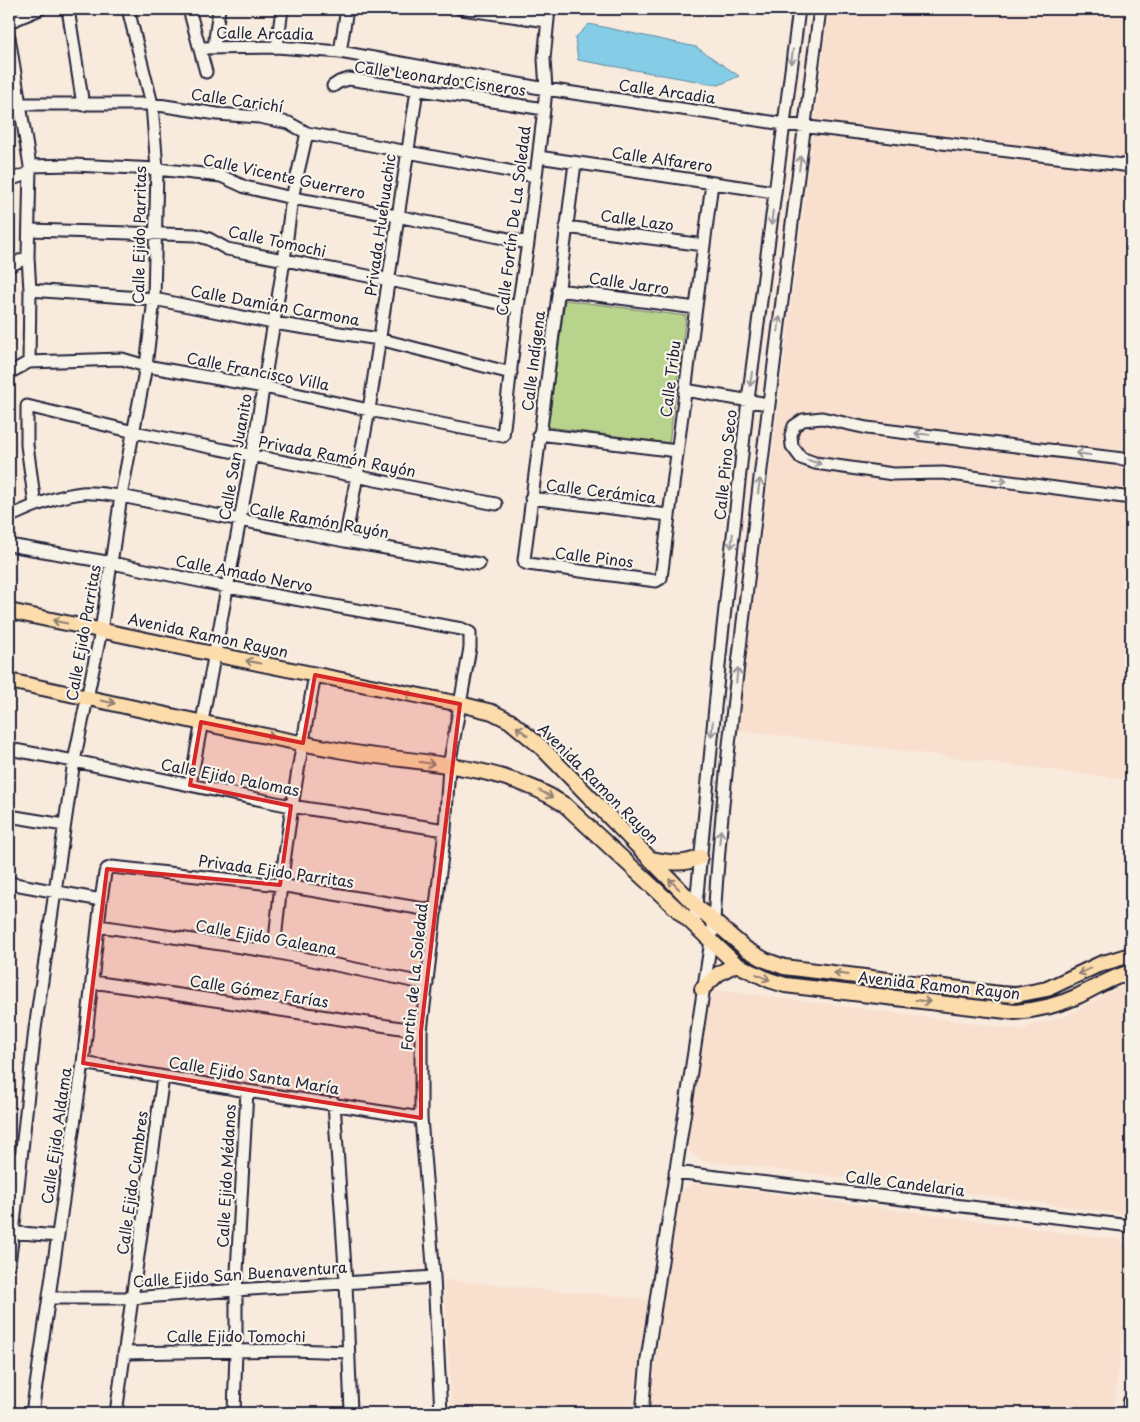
<svg xmlns="http://www.w3.org/2000/svg" width="1140" height="1422" viewBox="0 0 1140 1422" font-family="'Playpen Sans',sans-serif">
<style>
.built{fill:#f9e0ce}
.green{fill:#b8d48c;stroke:#6d7b64}
.water{fill:#85cde6;stroke:#5d89a2}
.lines{fill:none;stroke-linecap:round;stroke-linejoin:round}
.minor-casing{stroke:#22223b;stroke-width:15}
.major-casing{stroke:#22223b;stroke-width:18}
.minor{stroke:#f7f3e8;stroke-width:11}
.major{stroke:#fddcac;stroke-width:14}
.oneway{stroke:#97959a}
.oneway2{stroke:#907f74}
.marked{fill:#d62828;fill-opacity:0.2;stroke:#d62828;stroke-width:4;stroke-linejoin:round}
.labels{text-anchor:middle;stroke-width:4.5;stroke-linejoin:round;paint-order:stroke}
.street-label{font-size:15px;fill:#22223b;stroke:#f7f3e8}
</style>
<rect width="100%" height="100%" fill="#f8eadc"/>
<filter id="ink" filterUnits="userSpaceOnUse"><feTurbulence type="fractalNoise" baseFrequency=".02" numOctaves="2"/><feDisplacementMap in="SourceGraphic" scale="10" xChannelSelector="R" yChannelSelector="G"/><feConvolveMatrix kernelMatrix="1 2 1 2 8 2 1 2 1" color-interpolation-filters="sRGB"/></filter>
<g filter="url(#ink)">
<path class="built" d="M829 9H1131V780L737 730Z
M1131 984V1215L893 1183 706 1161 692 1154 685 1142 701 1035 711 989 1026 1030 1027 1026 1066 1016 1117 988Z
M694 1183 1121 1240 1131 1254V1275L1113 1413H649L675 1203 681 1190Z
M444 1280 648 1299 632 1413H452Z"/>
<path class="green" d="M565 300 686 316 669 443 548 427Z"/>
<path class="water" d="M589 24 696 47 739 76 719 85 578 60 575 38Z"/>
<g class="lines">
<defs>
<path id="minor" d="M68 9 83 105
M189 9 206 72
M461 9 547 21
M9 22 40 9
M9 37 30 166 28 257 30 290 29 362
M214 47 219 9
M277 47 282 9
M200 48 277 47 340 52 546 89 784 124 1131 166
M340 52 347 9
M333 86 339 82 349 79 544 109
M19 104H152L217 114 259 117 289 123 307 133 535 176
M545 158 774 192
M575 163 524 560 525 563 528 564 656 581 661 578 712 183
M30 166 73 165 157 169 221 176 245 187 292 198 397 216 528 243
M9 180 30 173
M566 227 704 245
M29 230 196 235 209 239 227 249 389 280 518 307
M9 266 28 257
M30 290 154 299 273 323 379 339 511 373
M558 290 696 308
M9 373 29 362 122 359 146 366 264 387 369 410 503 436 518 307 528 243 544 109 546 89 544 59 549 9
M685 390 768 404
M539 434 677 451
M1131 460 867 428 822 418 803 420 794 426 791 435 792 446 801 458 815 463 893 474 943 473 1131 498
M531 498 668 515
M35 505 27 445V406L134 432 496 504
M9 517C32 506 56 496 82 493 95 492 109 495 121 496L345 541 479 564
M345 541 369 410 417 90
M9 545 112 563 228 587 462 629 470 633V648L449 766 445 830 421 1031V1118L434 1277 441 1413
M9 749 74 761 291 806 445 830
M190 785 252 456 284 261 292 198 307 133
M9 816 64 825
M9 883 101 900
M99 926 274 952 427 984
M694 926 721 645 748 400 799 9
M274 952C282 858 298 767 315 675
M93 982 421 1031
M83 1063 247 1091 421 1118
M334 1103 346 1283 351 1413
M9 1158 21 1159
M675 1172 1131 1226
M9 1232 58 1236
M9 1264 13 1233 35 1029 74 761 101 631 121 496 146 366 154 299 157 169 152 104 128 9
M49 1298H131L236 1290 434 1277
M124 1353 293 1350 348 1352
M32 1413 83 1063 101 900 105 873 107 869 112 867 280 885 436 911
M116 1413 163 1077
M234 1413 236 1351V1290L247 1091
M642 1413 647 1359 714 921C721 801 736 682 750 563 771 378 796 193 820 9"/>
<path id="major" d="M9 611 213 654 460 704 492 712 510 721 540 746 696 906 746 949 765 960 784 967 1000 994 1016 995 1047 989 1100 964 1131 955
M9 681C120 704 231 731 343 751 416 764 501 762 565 805L736 964 769 980 785 985 1015 1012C1037 1010 1057 1006 1078 996 1096 987 1112 977 1131 972
M651 859C669 862 683 866 700 857
M702 989 718 974 736 964
M1130 1413 1131 1401"/>
</defs>
<use href="#minor" class="minor-casing"/>
<use href="#major" class="major-casing"/>
<use href="#minor" class="minor"/>
<use href="#major" class="major"/>
</g>
<defs><path id="oneway-shaft" d="M-6 0H5M1.5-3L5.5 0L1.5 3" fill="none" stroke-width="1.6" stroke-linecap="round" stroke-linejoin="round" transform="scale(1.25)"/></defs>
<g class="oneway">
<use href="#oneway-shaft" transform="translate(792 57) rotate(97)"/>
<use href="#oneway-shaft" transform="translate(800 163) rotate(-83)"/>
<use href="#oneway-shaft" transform="translate(772 218) rotate(96)"/>
<use href="#oneway-shaft" transform="translate(779 324) rotate(-83)"/>
<use href="#oneway-shaft" transform="translate(751 379) rotate(98)"/>
<use href="#oneway-shaft" transform="translate(922 434) rotate(-174)"/>
<use href="#oneway-shaft" transform="translate(1083 454) rotate(-173)"/>
<use href="#oneway-shaft" transform="translate(814 462) rotate(17)"/>
<use href="#oneway-shaft" transform="translate(1000 480) rotate(8)"/>
<use href="#oneway-shaft" transform="translate(759 486) rotate(-83)"/>
<use href="#oneway-shaft" transform="translate(732 541) rotate(96)"/>
<use href="#oneway-shaft" transform="translate(737 675) rotate(-84)"/>
<use href="#oneway-shaft" transform="translate(712 729) rotate(96)"/>
<use href="#oneway-shaft" transform="translate(720 837) rotate(-84)"/>
</g>
<g class="oneway2">
<use href="#oneway-shaft" transform="translate(60 622) rotate(-168)"/>
<use href="#oneway-shaft" transform="translate(253 662) rotate(-169)"/>
<use href="#oneway-shaft" transform="translate(412 695) rotate(-169)"/>
<use href="#oneway-shaft" transform="translate(108 702) rotate(12)"/>
<use href="#oneway-shaft" transform="translate(522 731) rotate(-141)"/>
<use href="#oneway-shaft" transform="translate(267 735) rotate(12)"/>
<use href="#oneway-shaft" transform="translate(427 763) rotate(8)"/>
<use href="#oneway-shaft" transform="translate(546 794) rotate(28)"/>
<use href="#oneway-shaft" transform="translate(674 884) rotate(-135)"/>
<use href="#oneway-shaft" transform="translate(1085 971) rotate(154)"/>
<use href="#oneway-shaft" transform="translate(841 974) rotate(-173)"/>
<use href="#oneway-shaft" transform="translate(763 977) rotate(24)"/>
<use href="#oneway-shaft" transform="translate(923 1001) rotate(7)"/>
</g>
</g>
<path class="marked" d="M315 675 460 704 421 1031V1118L83 1063 107 869 280 885 291 806 190 785 201 722 303 743Z"/>
<g class="labels">
<g class="street-label">
<text transform="translate(265 34) rotate(1)" y="5">Calle Arcadia</text>
<text transform="translate(440 79) rotate(8)" y="5">Calle Leonardo Cisneros</text>
<text transform="translate(667 92) rotate(8)" y="5">Calle Arcadia</text>
<text transform="translate(237 101) rotate(8)" y="5">Calle Carichí</text>
<text transform="translate(662 160) rotate(8)" y="5">Calle Alfarero</text>
<text transform="translate(284 177) rotate(12)" y="5">Calle Vicente Guerrero</text>
<text transform="translate(514 221) rotate(-83)" y="5">Calle Fortín De La Soledad</text>
<text transform="translate(637 221) rotate(8)" y="5">Calle Lazo</text>
<text transform="translate(381 225) rotate(-82)" y="5">Privada Huehuachic</text>
<text transform="translate(140 235) rotate(-89)" y="5">Calle Ejido Parritas</text>
<text transform="translate(277 242) rotate(12)" y="5">Calle Tomochi</text>
<text transform="translate(629 284) rotate(8)" y="5">Calle Jarro</text>
<text transform="translate(275 306) rotate(10)" y="5">Calle Damián Carmona</text>
<text transform="translate(534 361) rotate(-83)" y="5">Calle Indígena</text>
<text transform="translate(258 372) rotate(11)" y="5">Calle Francisco Villa</text>
<text transform="translate(671 379) rotate(-83)" y="5">Calle Tribu</text>
<text transform="translate(236 457) rotate(-80)" y="5">Calle San Juanito</text>
<text transform="translate(337 457) rotate(11)" y="5">Privada Ramón Rayón</text>
<text transform="translate(726 465) rotate(-84)" y="5">Calle Pino Seco</text>
<text transform="translate(601 492) rotate(7)" y="5">Calle Cerámica</text>
<text transform="translate(319 521) rotate(10)" y="5">Calle Ramón Rayón</text>
<text transform="translate(594 558) rotate(7)" y="5">Calle Pinos</text>
<text transform="translate(244 574) rotate(11)" y="5">Calle Amado Nervo</text>
<text transform="translate(84 633) rotate(-80)" y="5">Calle Ejido Parritas</text>
<text transform="translate(208 636) rotate(12)" y="5">Avenida Ramon Rayon</text>
<text transform="translate(230 778) rotate(11)" y="5">Calle Ejido Palomas</text>
<text transform="translate(598 784) rotate(45)" y="5">Avenida Ramon Rayon</text>
<text transform="translate(276 872) rotate(8)" y="5">Privada Ejido Parritas</text>
<text transform="translate(266 938) rotate(10)" y="5">Calle Ejido Galeana</text>
<text transform="translate(415 977) rotate(-84)" y="5">Fortin de La Soledad</text>
<text transform="translate(939 986) rotate(6)" y="5">Avenida Ramon Rayon</text>
<text transform="translate(259 992) rotate(9)" y="5">Calle Gómez Farías</text>
<text transform="translate(254 1076) rotate(9)" y="5">Calle Ejido Santa María</text>
<text transform="translate(57 1136) rotate(-82)" y="5">Calle Ejido Aldama</text>
<text transform="translate(227 1176) rotate(-87)" y="5">Calle Ejido Médanos</text>
<text transform="translate(133 1183) rotate(-82)" y="5">Calle Ejido Cumbres</text>
<text transform="translate(905 1184) rotate(7)" y="5">Calle Candelaria</text>
<text transform="translate(240 1275) rotate(-4)" y="5">Calle Ejido San Buenaventura</text>
<text x="236" y="1342">Calle Ejido Tomochi</text>
</g>
</g>
<rect width="1140" height="1422" fill="none" stroke="#f7f3e8" stroke-width="30"/>
<rect x="15" y="15" width="1110" height="1392" fill="none" stroke="#22223b" stroke-width="2" filter="url(#ink)"/>
</svg>
